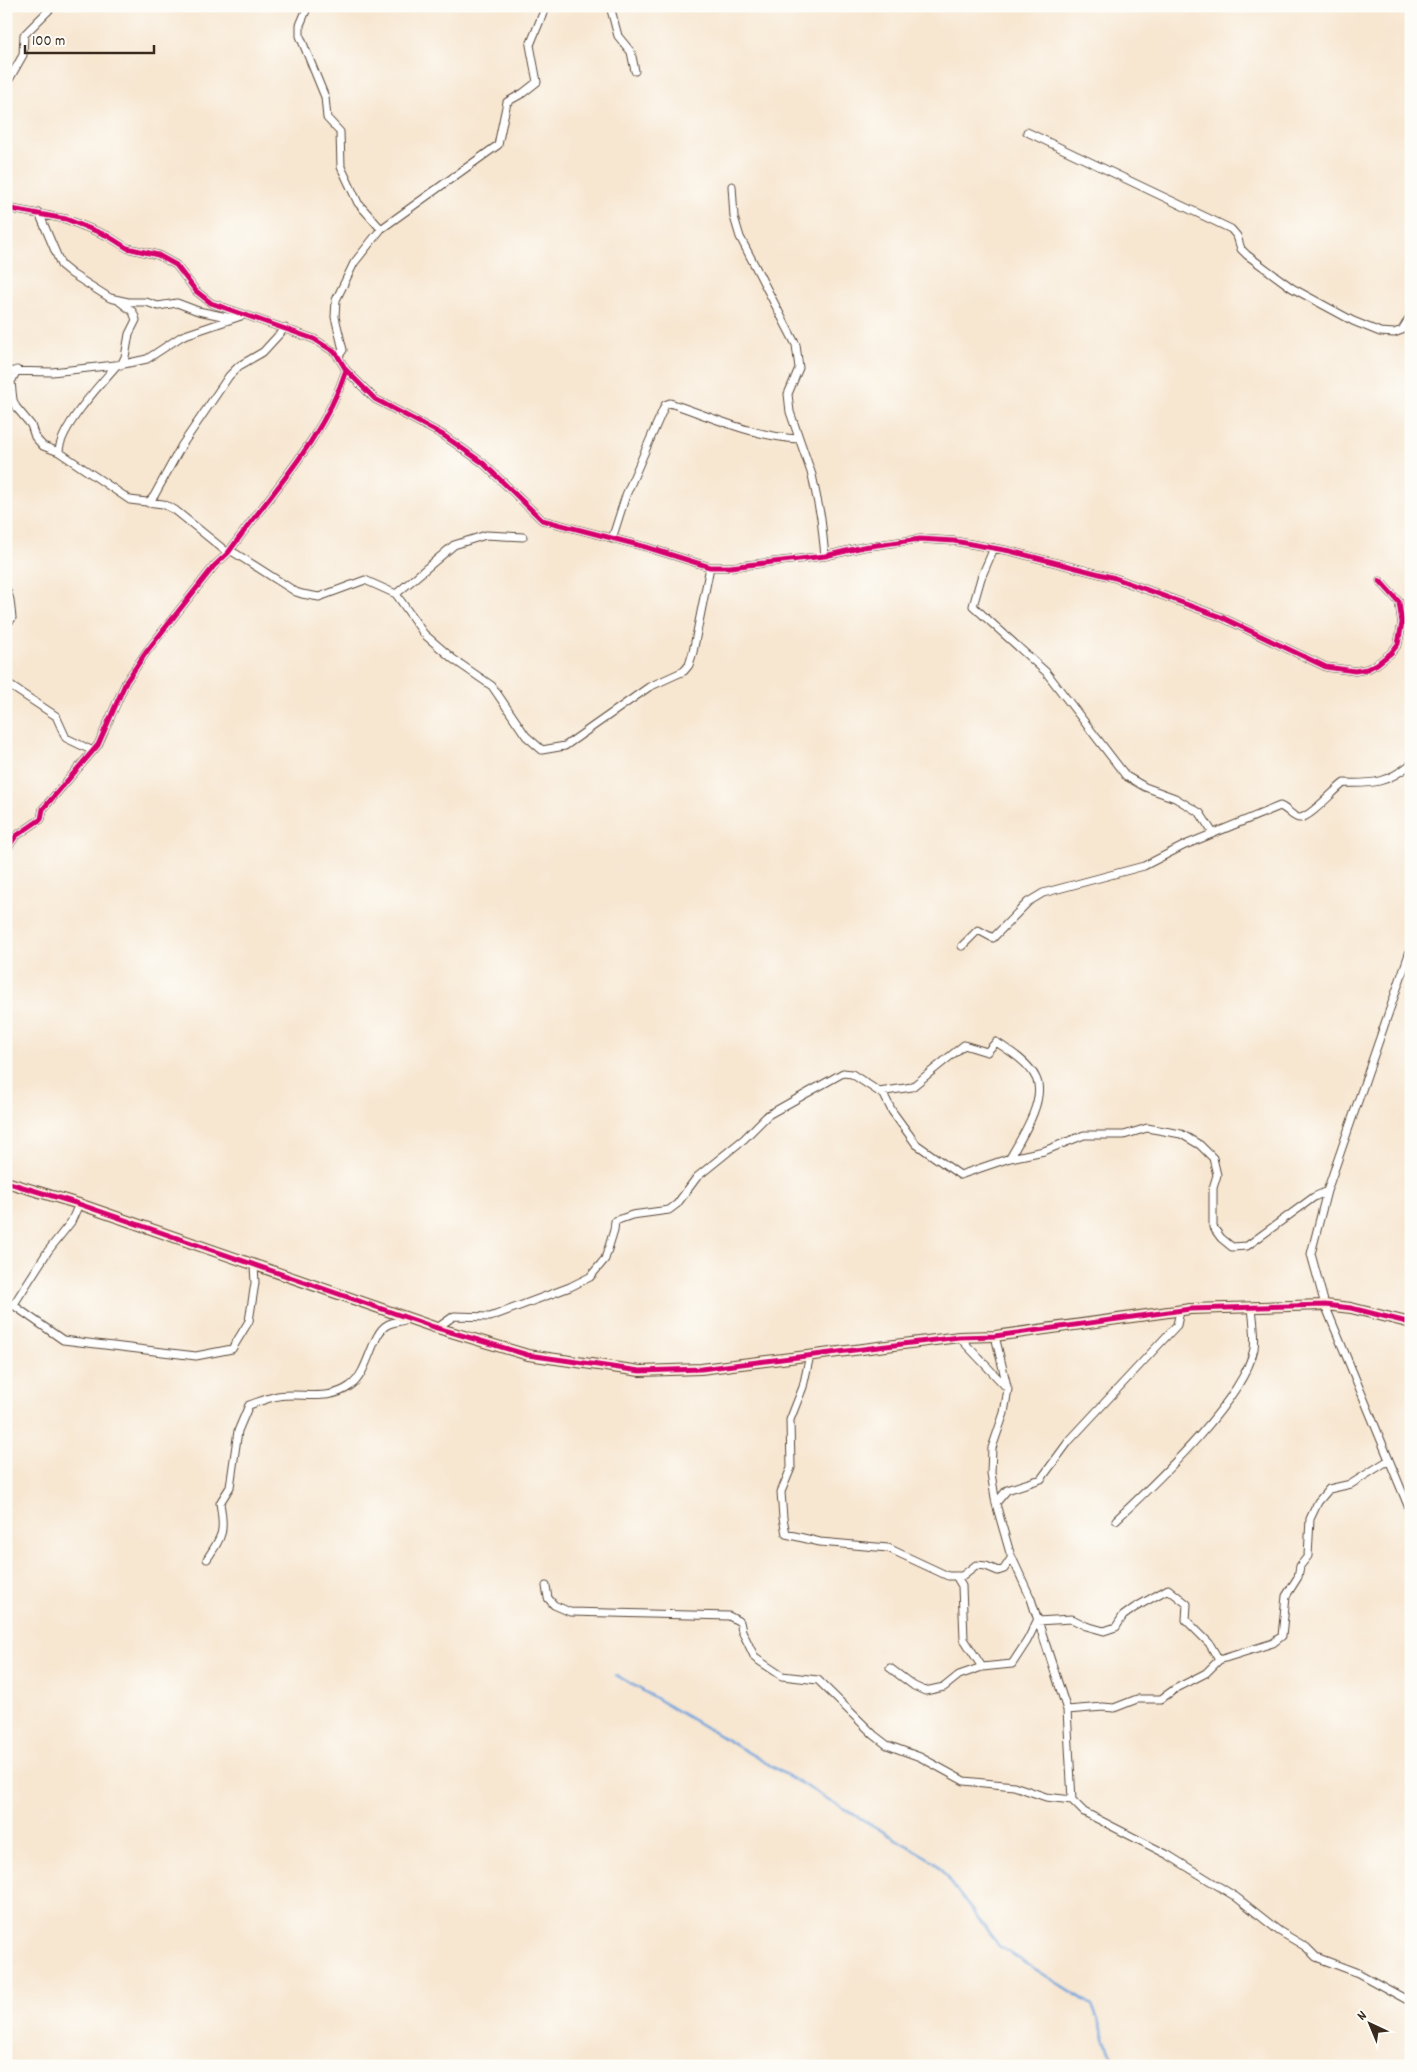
<svg xmlns="http://www.w3.org/2000/svg" width="1417" height="2072" viewBox="0 0 1417 2072" font-family="Dekko,sans-serif">
<style>
.lines{fill:none;stroke-linecap:round;stroke-linejoin:round}
.stream{stroke:#70a3db;stroke-width:2.5}
.street-casing{stroke:#574639;stroke-width:9}
.secondary-casing{stroke:#574639;stroke-width:12}
.street{stroke:#fff;stroke-width:7}
.secondary{stroke:#fee5c5;stroke-width:10}
.cycleway-casing{stroke:#fdfcf7;stroke-width:8}
.cycleway{stroke:#d6006c;stroke-width:5}
</style>
<rect width="100%" height="100%" fill="#fdfcf7"/>
<filter id="ink" filterUnits="userSpaceOnUse"><feTurbulence type="fractalNoise" baseFrequency=".02" numOctaves="2"/><feDisplacementMap in="SourceGraphic" scale="10" xChannelSelector="R" yChannelSelector="G"/><feConvolveMatrix kernelMatrix="1 2 1 2 8 2 1 2 1" color-interpolation-filters="sRGB"/></filter>
<filter id="wash" filterUnits="userSpaceOnUse"><feTurbulence type="fractalNoise" baseFrequency=".0096" numOctaves="4" result="noise"/><feDisplacementMap in="SourceGraphic" scale="20" xChannelSelector="R" yChannelSelector="G"/><feGaussianBlur stdDeviation="1.12" result="paint"/><feColorMatrix in="noise" values="0 0 0 0 0 0 0 0 0 0 0 0 0 0 0 0 0 1.4 0 .05"/><feComposite in="paint" operator="in"/></filter>
<g filter="url(#wash)">
<rect width="100%" height="100%" fill="#f7e6d0"/>
<g class="lines">
<path class="stream" d="M616 1675 935 1862 999 1946 1092 2005 1116 2066"/>
</g>
</g>
<g filter="url(#ink)">
<g class="lines">
<defs>
<path id="street" d="M308 6 300 25V36L325 97 327 118 340 132 341 167 358 203 381 229
M610 6 618 36 631 52 635 71
M6 85 23 55 24 35 53 6
M1027 132 1231 229 1237 236 1241 249 1247 255 1292 288 1353 321 1380 332 1394 333 1402 330 1411 315
M732 186 734 217 740 237 796 345 799 368 788 394 790 412 812 475 821 518 825 556
M6 208 66 219 108 236 127 248 158 255 176 265 196 291 211 303 314 339 336 353 346 370C324 439 269 495 228 553L214 566 147 651 126 682 98 745 43 809 41 819 16 836 6 850
M39 213 61 265 72 274 110 298 128 302H146L158 306 177 303 198 311 232 318
M119 301 133 312 136 320 129 334 125 357 121 365
M338 357 343 350 335 317 336 300 354 263 381 229 498 145 507 102 523 93 537 82 530 45 546 6
M17 370 11 382 13 400 16 407 31 425 35 437 43 446 59 452 130 500 163 504 175 510 228 553
M346 370 375 399 443 435 483 463 542 520 646 547 710 567H730L825 556 863 547 920 539 954 541 1010 551 1115 578 1221 617 1326 667 1355 671 1367 669 1377 664 1391 653 1398 644 1402 623 1399 602 1380 581
M6 371 52 372 124 364 147 359 182 336 244 315
M59 452C59 429 101 383 117 365
M148 503 154 496 182 445 229 376 239 366 263 352 285 328
M612 539 626 495 665 405 670 403C712 417 754 437 799 439
M994 548 981 578 973 606 1046 672 1126 776 1145 787 1175 798 1200 813 1213 833
M230 550 296 592 302 594 319 597 365 580 396 594 454 545 486 535 523 537
M6 588 10 600 12 618 6 626
M396 594 424 634 453 659 492 686 526 736 542 750 565 746 649 687 684 671 689 665 693 652 710 567
M6 683 56 716 66 738 93 751
M962 946 978 930 993 938 1028 902 1043 893 1144 866 1185 845 1280 806C1288 809 1293 818 1300 818 1311 817 1334 790 1344 783 1373 784 1387 783 1411 764
M1411 948 1327 1191 1311 1254 1325 1305 1411 1513
M879 1092 912 1087 964 1045 987 1052 996 1042C1010 1051 1029 1063 1036 1078 1047 1099 1020 1140 1010 1158
M6 1300 63 1340 196 1356 232 1349 249 1321 255 1283 254 1265
M14 1304 48 1251 71 1222 79 1204
M437 1328 454 1316 490 1317 570 1287 590 1277 605 1259 614 1230 615 1221 632 1215 669 1210 677 1204 697 1177 744 1139 768 1115 843 1073 852 1074 884 1095 892 1111 916 1144 960 1175 1010 1158 1044 1151 1084 1135H1124L1147 1128 1181 1134 1200 1145 1213 1158 1217 1175 1213 1188V1227L1221 1238 1232 1247 1247 1246 1314 1197 1327 1191
M995 1336 1007 1386
M959 1337 1008 1389 1004 1413 992 1448 991 1473 996 1504 1010 1553 1031 1599 1067 1710 1072 1800 1084 1812 1168 1855 1236 1897 1279 1931 1306 1947 1316 1957 1358 1973 1411 2002
M810 1355 803 1387 790 1420 791 1468 781 1492 783 1518 786 1534 820 1542 888 1548 948 1576H962L976 1565 986 1566 998 1571 1004 1569 1012 1557
M996 1503 1007 1490 1041 1479 1069 1441 1177 1325 1180 1311
M1116 1520C1155 1483 1243 1401 1254 1349 1256 1336 1253 1320 1252 1307
M207 1559C223 1535 225 1532 220 1503L230 1487 238 1431 249 1405C258 1402 268 1398 278 1396 302 1392 328 1402 350 1386 369 1373 371 1334 387 1325 394 1321 403 1322 409 1318
M956 1576 962 1586 964 1639 982 1667
M546 1586 548 1598 554 1605 570 1612 729 1616 740 1622 742 1631 755 1658 782 1676 818 1680 874 1735 887 1745 920 1757 964 1781 1014 1786 1046 1797 1072 1800
M890 1668 914 1686 925 1691 944 1687 959 1675 982 1667 1012 1664 1027 1641 1037 1621 1072 1619 1086 1626 1104 1631 1116 1627 1123 1616 1134 1608 1168 1589 1187 1604 1186 1620 1209 1643 1219 1660
M1067 1710 1103 1707 1114 1708 1137 1699H1161L1175 1689 1206 1673 1219 1660 1273 1643 1282 1636 1286 1596 1298 1577 1300 1566 1308 1556 1310 1519 1318 1502 1329 1489 1351 1484 1389 1460"/>
<path id="secondary" d="M6 1182 79 1204 434 1327 528 1355 640 1371 701 1369 959 1337 995 1336 1190 1309 1325 1305 1351 1308 1411 1323"/>
</defs>
<use href="#street" class="street-casing"/>
<use href="#secondary" class="secondary-casing"/>
<use href="#street" class="street"/>
<use href="#secondary" class="secondary"/>
<defs>
<path id="cycleway" d="M6 208 66 219 108 236 127 248 158 255 176 265 196 291 211 303 314 339 336 353 346 370C324 439 269 495 228 553L214 566 147 651 126 682 98 745 43 809 41 819 16 836 6 850
M346 370 375 399 443 435 483 463 542 520 646 547 710 567H730L825 556 863 547 920 539 954 541 1010 551 1115 578 1221 617 1326 667 1355 671 1367 669 1377 664 1391 653 1398 644 1402 623 1399 602 1380 581
M6 1182 79 1204 434 1327 528 1355 640 1371 701 1369 959 1337 995 1336 1190 1309 1325 1305 1351 1308 1411 1323"/>
</defs>
<use href="#cycleway" class="cycleway-casing"/>
<use href="#cycleway" class="cycleway"/>
</g>
</g>
<rect width="1417" height="2072" fill="none" stroke="#fdfcf7" stroke-width="25"/>
<g transform="translate(1370 2024) rotate(316)" stroke="#fdfcf7" stroke-width="4" paint-order="stroke">
<path d="M0-4L9 19L0 12L-9 19Z" fill="#3b2a1e"/>
<text y="-8" font-size="14" font-weight="bold" text-anchor="middle" fill="#3b2a1e">N</text>
</g>
<path d="M25 45v8h129v-8" fill="none" stroke="#3b2a1e" stroke-width="2.5"/>
<text x="32" y="45" font-size="15" fill="#3b2a1e" stroke="#fdfcf7" stroke-width="4" paint-order="stroke">100 m</text>
</svg>
